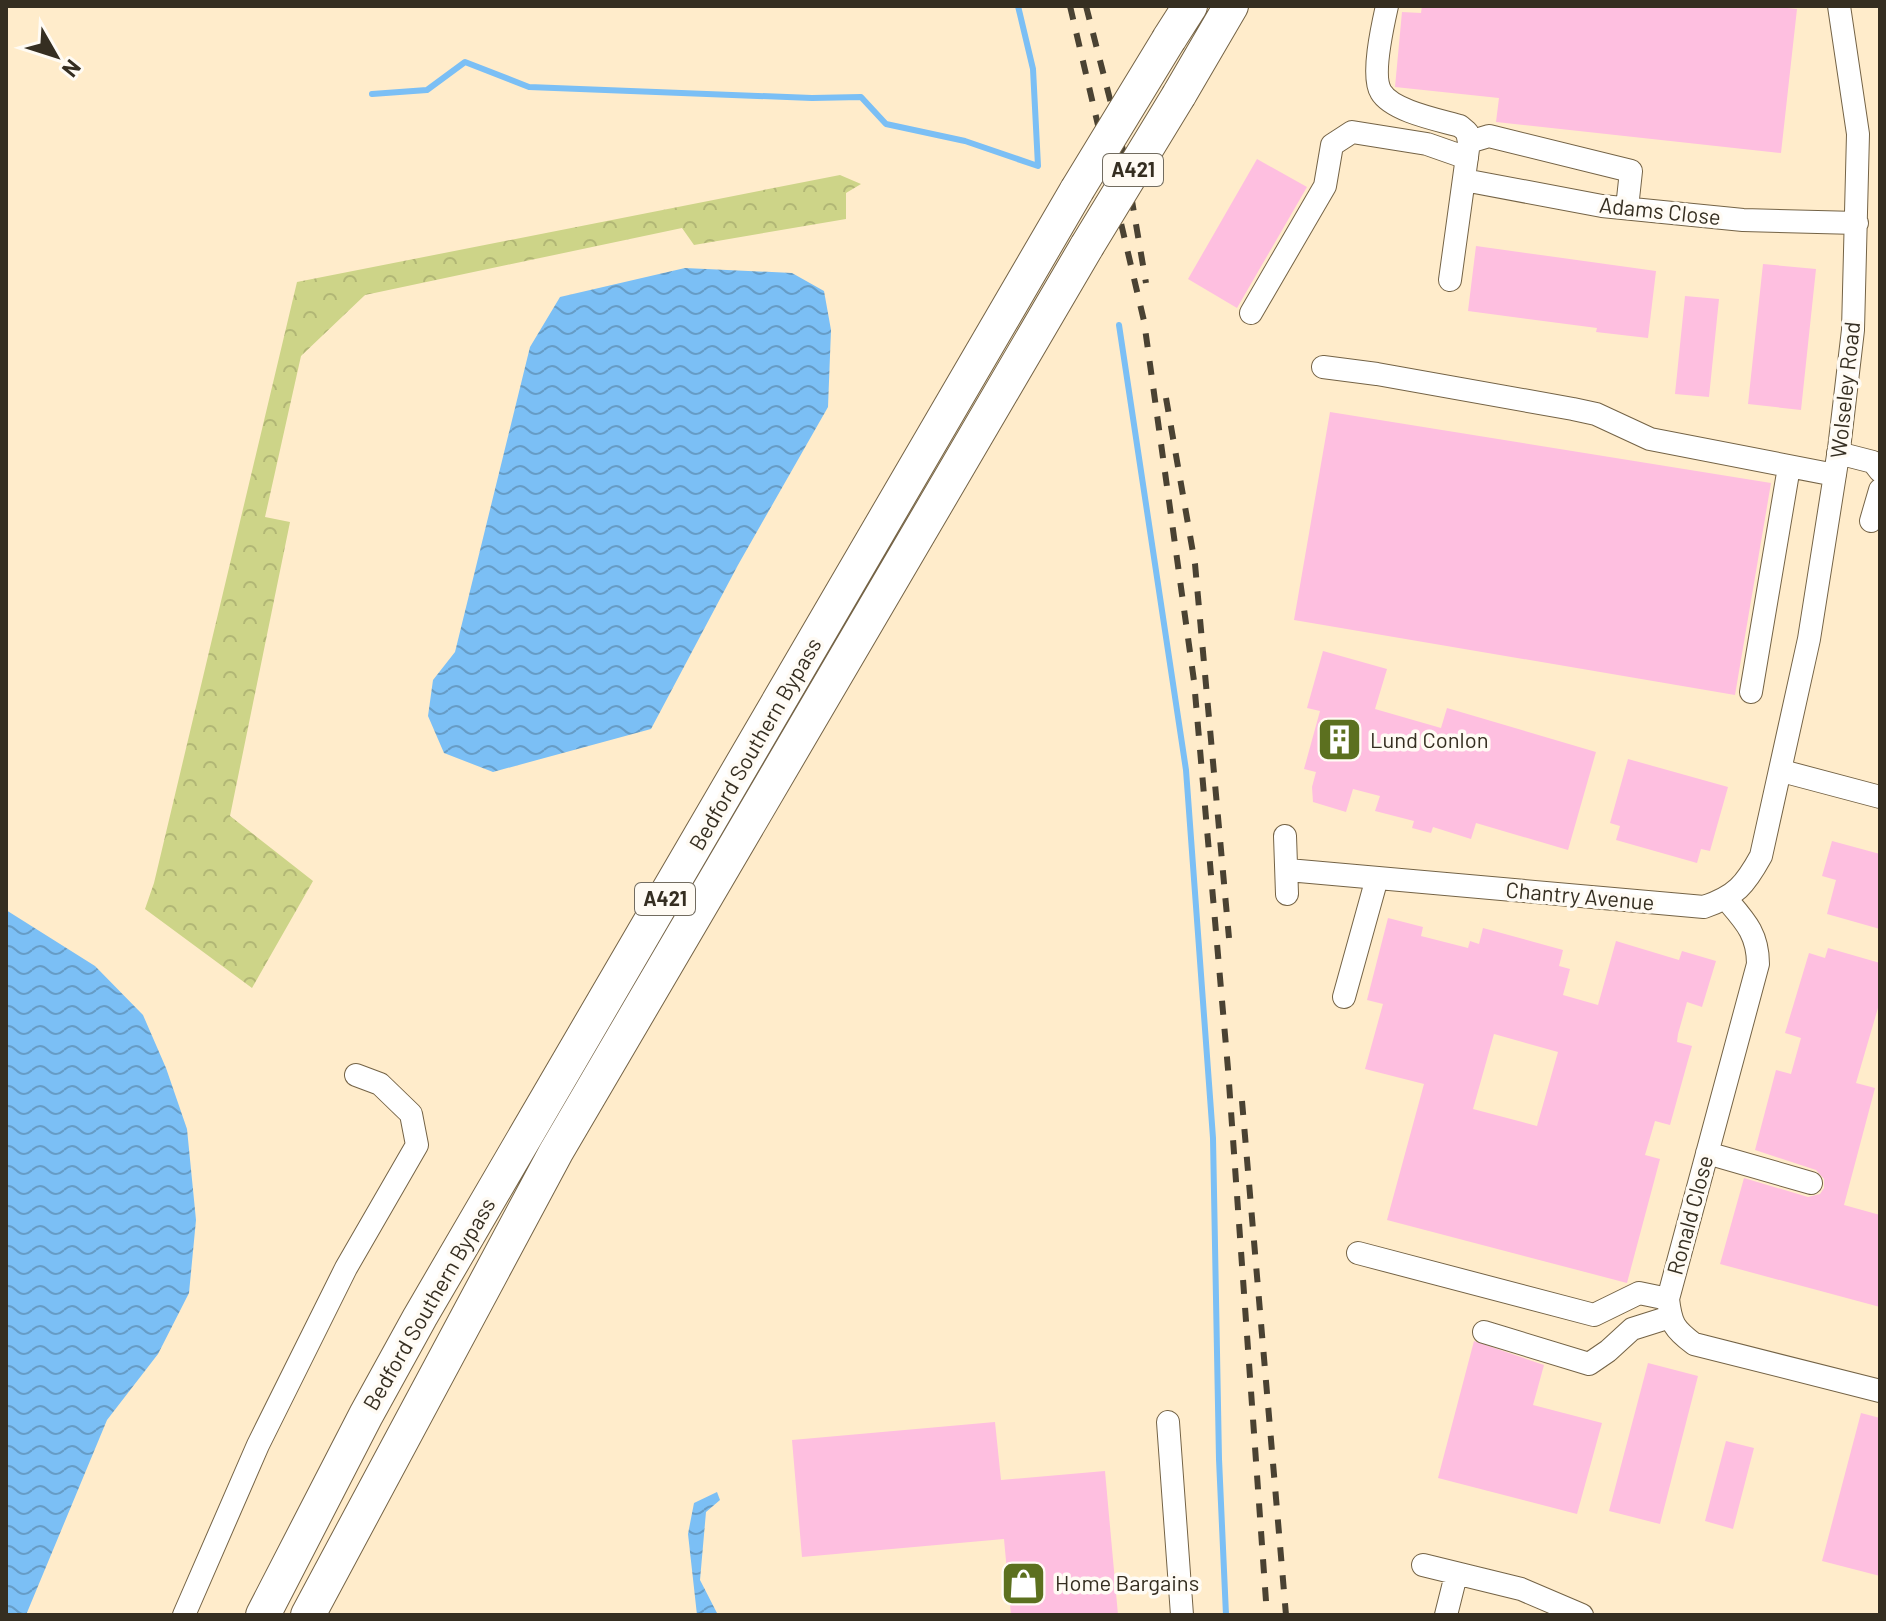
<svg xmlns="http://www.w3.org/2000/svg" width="1886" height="1621" viewBox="0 0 1886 1621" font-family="Barlow,sans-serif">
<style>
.forest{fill:url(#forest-crowns)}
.water{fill:url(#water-waves)}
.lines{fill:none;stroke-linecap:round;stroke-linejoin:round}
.stream{stroke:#7bbff5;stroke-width:6}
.building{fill:#febfe0;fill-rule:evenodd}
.minor-casing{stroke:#746346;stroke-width:24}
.highway-casing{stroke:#746346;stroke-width:36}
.minor{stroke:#fff;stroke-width:22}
.highway{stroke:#fff;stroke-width:34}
.rail{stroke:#4a4232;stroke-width:6;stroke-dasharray:14 14;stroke-linecap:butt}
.highway-bridge-casing{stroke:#746346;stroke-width:36;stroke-linecap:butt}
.highway-bridge{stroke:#fff;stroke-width:34}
.labels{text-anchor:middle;stroke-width:7;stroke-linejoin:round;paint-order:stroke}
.shield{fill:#fffbf4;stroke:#726c60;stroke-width:2}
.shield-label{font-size:20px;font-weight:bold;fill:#352e21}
.street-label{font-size:22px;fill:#352e21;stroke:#fffbf4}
.poi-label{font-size:22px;fill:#352e21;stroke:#fffbf4;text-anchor:start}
</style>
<defs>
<pattern id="forest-crowns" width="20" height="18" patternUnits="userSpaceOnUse" patternTransform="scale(2)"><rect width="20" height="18" fill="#cdd488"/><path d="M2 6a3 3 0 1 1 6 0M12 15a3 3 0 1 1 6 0" fill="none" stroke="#b1b675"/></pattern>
<pattern id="water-waves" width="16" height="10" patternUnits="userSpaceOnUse" patternTransform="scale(2)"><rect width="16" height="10" fill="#7bbff5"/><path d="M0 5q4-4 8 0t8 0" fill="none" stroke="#669cc6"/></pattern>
</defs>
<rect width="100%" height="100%" fill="#ffeccb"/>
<path class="forest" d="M840 175 861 184 846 193V219L694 245 682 228 365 295 301 356 265 517 290 522 230 816 313 881 252 988 145 909 154 883 297 282Z"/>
<path class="water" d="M685 268 792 273 824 291 831 330 828 407 738 565 651 729 493 772 444 753 428 716 433 680 455 652 530 347 560 297Z
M6 910 95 966 143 1015 166 1068 187 1129 196 1220 189 1293 158 1354 107 1420 26 1615H6Z
M717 1492 720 1500 706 1512 700 1580 718 1615H697L688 1534 694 1503Z"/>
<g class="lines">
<path class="stream" d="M372 94 427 90 465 62 529 87 812 98 861 97 886 124 965 141 1038 166 1033 69 1018 6
M1119 325 1186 770 1213 1138 1219 1459 1226 1615"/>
</g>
<path class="building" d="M1422 6H1767L1797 9 1781 153 1496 122 1499 98 1395 87 1402 12 1421 13Z
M1257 159 1307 187 1237 308 1188 279Z
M1476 246 1656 271 1648 338 1596 332 1597 328 1468 311Z
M1763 264 1816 269 1801 410 1748 404Z
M1685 296 1719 299 1709 397 1675 394Z
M1330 412 1771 483 1735 695 1294 620Z
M1323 651 1387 669 1375 709 1441 728 1447 708 1596 752 1568 850 1476 823 1471 839 1433 827 1431 833 1412 828 1414 821 1375 811 1380 796 1353 789 1346 812 1313 802 1312 787 1316 772 1304 769 1320 711 1307 708Z
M1628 759 1728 787 1710 851 1701 849 1697 863 1616 840 1620 826 1610 823Z
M1832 841 1880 854V929L1827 914 1836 880 1822 876Z
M1388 918 1423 927 1421 936 1468 948 1470 941 1479 944 1483 928 1563 950 1559 966 1570 969 1563 995 1598 1005 1616 941 1679 960 1682 951 1716 961 1702 1007 1687 1002 1678 1034 1677 1042 1692 1046 1670 1125 1655 1121 1645 1155 1660 1159 1627 1283 1387 1220 1424 1084 1365 1069 1383 1004 1367 1000ZM1494 1034 1558 1052 1537 1126 1473 1109Z
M1828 948 1880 963V1001L1856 1083 1875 1088 1844 1205 1880 1215V1307L1720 1264 1744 1178 1808 1197 1820 1194 1824 1188V1179L1816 1170 1755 1150 1776 1070 1791 1074 1801 1038 1785 1033 1809 953 1825 958Z
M1474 1341 1544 1365 1533 1405 1602 1423 1577 1514 1438 1478Z
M1648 1363 1698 1376 1660 1524 1609 1511Z
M1861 1413 1880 1418V1576L1822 1561Z
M995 1422 1001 1480 1105 1471 1118 1615H1011L1004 1539 802 1557 792 1440Z
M1726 1441 1754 1448 1733 1529 1705 1521Z"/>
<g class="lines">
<defs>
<path id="minor" d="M1387 6C1383 24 1371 76 1381 92 1392 111 1439 120 1460 126L1467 132 1469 142 1450 280
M1469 142 1489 136 1631 171 1627 208
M1464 180 1602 206 1743 220 1857 223
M1251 313 1325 186 1332 145 1352 132 1427 144 1467 158
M1323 367 1377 374 1573 409 1596 414 1650 439 1835 475
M1838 453 1873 462 1880 471
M1871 521 1880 490
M1751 692 1789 467
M1782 771 1880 797
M1285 836 1287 894
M1288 870 1704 907C1736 896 1745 885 1761 856L1809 639 1839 449 1853 330 1858 134 1839 6
M1727 900C1745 921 1758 934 1758 964L1668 1299C1671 1324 1674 1329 1694 1344L1880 1391
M1344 997 1377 878
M1707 1153 1811 1183
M1358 1253 1594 1315 1639 1293 1668 1299
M1484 1332 1589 1364 1608 1351 1632 1329 1670 1317
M1168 1422 1182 1615
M1423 1565 1521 1589 1582 1615
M184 1615 258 1445 346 1268 417 1145 411 1114 380 1084 356 1075
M1446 1615 1456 1575"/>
<path id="highway" d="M1169 39 1190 6
M1179 95 1231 6
M263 1615 366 1415 420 1317 1077 190
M308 1615 556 1152 1087 246"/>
</defs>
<use href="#minor" class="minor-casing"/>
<use href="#highway" class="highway-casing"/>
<use href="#minor" class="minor"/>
<use href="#highway" class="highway"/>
<path class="rail" d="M1070 6 1144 321 1194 681 1228 1069 1267 1615
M1086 6 1124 154 1146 283
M1166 398 1195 564 1229 938
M1242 1101 1286 1615"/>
<defs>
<path id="highway-bridge" d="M1077 190 1169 39
M1087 246 1179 95"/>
</defs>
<use href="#highway-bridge" class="highway-bridge-casing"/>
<use href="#highway-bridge" class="highway-bridge"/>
</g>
<defs>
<symbol id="building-square" viewBox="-11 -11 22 22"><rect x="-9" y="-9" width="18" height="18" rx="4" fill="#5c701f" stroke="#fffbf4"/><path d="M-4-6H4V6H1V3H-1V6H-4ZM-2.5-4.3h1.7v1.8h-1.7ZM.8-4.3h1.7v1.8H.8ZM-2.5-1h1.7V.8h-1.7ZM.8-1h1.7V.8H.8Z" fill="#fff"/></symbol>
<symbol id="shop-square" viewBox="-11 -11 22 22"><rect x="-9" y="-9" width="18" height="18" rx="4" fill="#5c701f" stroke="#fffbf4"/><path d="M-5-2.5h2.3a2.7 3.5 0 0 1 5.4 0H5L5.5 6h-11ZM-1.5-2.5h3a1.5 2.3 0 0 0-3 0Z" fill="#fff"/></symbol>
</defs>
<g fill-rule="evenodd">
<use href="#building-square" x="1314" y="714" width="51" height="51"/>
<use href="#shop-square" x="998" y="1558" width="51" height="51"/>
</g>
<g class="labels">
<g class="shield">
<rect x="1103" y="154" width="60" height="32" rx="6"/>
<rect x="635" y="883" width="60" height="32" rx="6"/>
</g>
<g class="shield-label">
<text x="1133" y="177">A421</text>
<text x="665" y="906">A421</text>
</g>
<g class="street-label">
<text transform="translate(1660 211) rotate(6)" y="8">Adams Close</text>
<text transform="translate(1845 390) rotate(-84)" y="8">Wolseley Road</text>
<text transform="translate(755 744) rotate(-60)" y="8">Bedford Southern Bypass</text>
<text transform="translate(1580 896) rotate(5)" y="8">Chantry Avenue</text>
<text transform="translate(1690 1215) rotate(-75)" y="8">Ronald Close</text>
<text transform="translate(429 1304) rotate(-60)" y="8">Bedford Southern Bypass</text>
</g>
<g class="poi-label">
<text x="1370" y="748">Lund Conlon</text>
<text x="1055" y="1591">Home Bargains</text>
</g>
</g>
<rect width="1886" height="1621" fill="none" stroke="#352e21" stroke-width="16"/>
<g transform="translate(56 56) rotate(129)" stroke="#fffbf4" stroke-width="6" paint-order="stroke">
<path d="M0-6L14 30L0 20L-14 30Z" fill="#352e21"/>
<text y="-12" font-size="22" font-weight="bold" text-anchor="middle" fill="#352e21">N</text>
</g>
</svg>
